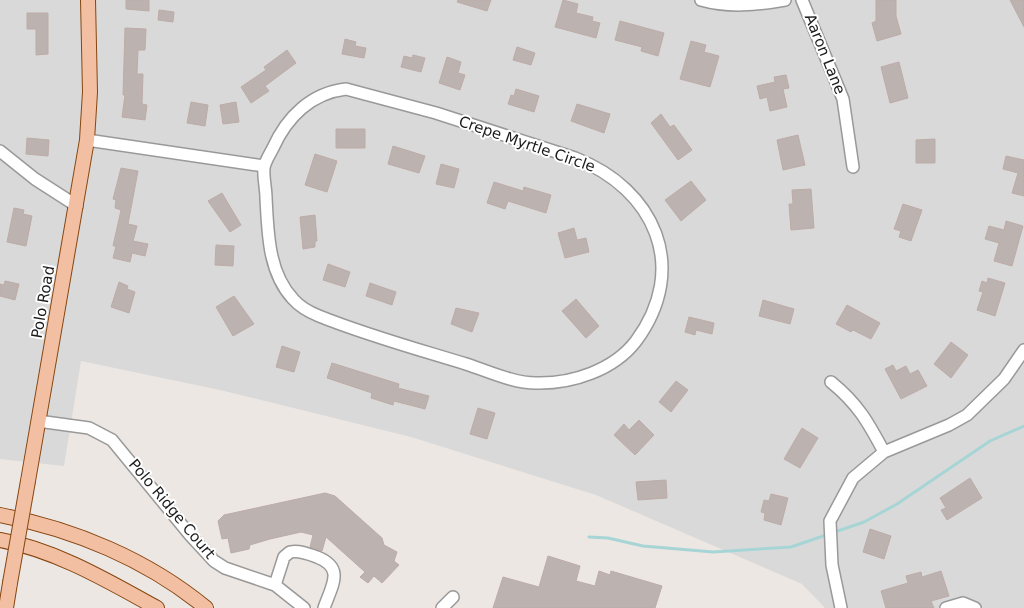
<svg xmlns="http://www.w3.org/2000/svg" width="1024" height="608" viewBox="0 0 1024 608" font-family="'DejaVu Sans',sans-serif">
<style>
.residential{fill:#dad9d9}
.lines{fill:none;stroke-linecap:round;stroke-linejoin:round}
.stream{stroke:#a7d5d6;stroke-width:3}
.building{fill:#bcb2b0;stroke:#bdaca7}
.minor-casing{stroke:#999;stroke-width:14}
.major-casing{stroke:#86460f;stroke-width:16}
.minor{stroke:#fff;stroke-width:11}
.major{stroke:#f2bfa3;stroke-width:14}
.major-bridge-casing{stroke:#86460f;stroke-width:16;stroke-linecap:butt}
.major-bridge{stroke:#f2bfa3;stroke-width:14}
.labels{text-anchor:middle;stroke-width:4;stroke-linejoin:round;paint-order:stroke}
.street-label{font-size:15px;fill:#1c1c1c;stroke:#fff}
</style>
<rect width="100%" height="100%" fill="#ece7e3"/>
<path class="residential" d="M0 0H1024V608H825L802 584 596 495 411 437 220 390 81 361 64 466 0 459Z"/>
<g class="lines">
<path class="stream" d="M589 537 608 538 643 546 713 552 791 547 864 522 897 504 990 441 1024 426"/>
</g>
<path class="building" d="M126 0H149V11L126 9Z
M458 0H491L487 11 457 2Z
M563 0 578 4 576 13 593 17 592 21 600 23 596 38 555 27Z
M876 0H896V16L901 34 877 41 872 23 876 21Z
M1010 0H1024V27Z
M159 10 174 12 173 22 158 20Z
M27 13H48V54L36 55V29H27Z
M620 21 664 33 658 56 641 51 642 47 615 40Z
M125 28 146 29 145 50H138L137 74H143L142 104 147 105 145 120 122 117 125 95H123Z
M345 39 356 42 355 46 366 48 364 58 342 54Z
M691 41 706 45 704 52 719 56 710 87 680 79Z
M517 47 535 53 531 65 513 60Z
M287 50 296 63 265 86 269 91 251 103 241 87 266 70 264 67Z
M413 55 425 58 421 72 401 67 404 56 412 58Z
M447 57 461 62 458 73 465 75 460 90 439 83Z
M899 62 908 98 890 103 881 67Z
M786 75 789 88 783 89 787 107 770 111 767 97 760 99 757 86 775 82 774 77Z
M516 89 539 96 534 112 508 104 511 95 514 96Z
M191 102 208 105 205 126 187 123Z
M236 102 239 122 223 124 220 105Z
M577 104 610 114 604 133 571 121Z
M661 114 670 127 674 125 692 150 678 160 651 123Z
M336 129H365V148H336Z
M798 135 805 165 783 170 777 140Z
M27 138 49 140 48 156 26 154Z
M935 139V163H916V140Z
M393 146 425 156 419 173 388 164Z
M315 154 337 161 327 192 305 185Z
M1006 156 1024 160V196L1012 193 1018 173 1003 169Z
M441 164 459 169 454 188 436 184Z
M121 168 138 171 128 224 137 226 133 241 148 244 145 256 132 253 130 262 113 258 116 246H113L121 210 115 208 116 200 113 199Z
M691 181 706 200 681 221 665 200Z
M494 182 523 191 524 187 551 195 546 213 508 201 505 209 487 203Z
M811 189 814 228 791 230 789 204H793L792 190Z
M222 193 241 225 230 232 208 201Z
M903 204 922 210 911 241 899 237 901 231 894 229Z
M14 208 24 210 23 214 32 216 26 246 7 242Z
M315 215 317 241H315V247L303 249 300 217Z
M1006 221 1023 226 1012 266 994 261 999 243 985 239 989 226 1004 230Z
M574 228 577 240 586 238 589 252 565 258 558 233Z
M216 245 234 246 233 266 215 265Z
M328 264 350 272 345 287 323 280Z
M988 278 1005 283 995 316 977 310 983 292 979 291 982 281 987 283Z
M5 281 19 284 15 300 0 296V284L4 285Z
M119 282 128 286 127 289 135 292 129 313 111 307Z
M370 283 396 292 392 305 366 296Z
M234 296 254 324 233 336 216 307Z
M576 299 599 326 586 338 562 311Z
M763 300 794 309 790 324 759 316Z
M847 305 880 323 871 339 853 330 851 332 836 324Z
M456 308 479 313 472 332 451 324Z
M689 317 714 323 712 334 696 330 695 335 685 332Z
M951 342 968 355 951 378 934 364Z
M282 346 300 352 294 372 276 367Z
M332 363 399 384 398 388 429 396 425 409 394 401 393 405 371 398 372 393 327 378Z
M893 365 896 371 906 366 910 374 918 370 927 386 901 399 885 369Z
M676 381 688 390 671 412 659 402Z
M478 408 495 413 487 439 470 434Z
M639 420 654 435 635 455 614 435 624 424 629 430Z
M802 428 818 438 800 468 784 459Z
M970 478 982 498 947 520 941 510 946 508 940 498Z
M666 480 667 498 638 500 636 482Z
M325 493 335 496 382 538 384 545 397 552 394 561 399 565 382 583 374 576 368 583 360 577 365 572 326 537 322 551 310 547 313 535 301 532 270 539 250 545 249 549 231 553 228 538 222 539 218 521 224 515Z
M771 494 788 498 781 525 764 520 765 513 761 512 764 500 769 501Z
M870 529 891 536 884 559 863 552Z
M548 556 580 566 576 581 595 586 599 571 610 575 611 571 662 586 655 608H493L503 577 539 587Z
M941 571 949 596 931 601 934 608H886L881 591 908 583 906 576 921 572 922 577Z"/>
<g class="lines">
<defs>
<path id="minor" d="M701 0C729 8 757 5 785 0
M802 0 843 99 853 167
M346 89 436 113 575 158C655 189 690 268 636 341 614 370 572 384 536 383 513 383 488 371 466 364 417 349 366 335 319 316 309 312 300 307 293 299 268 272 268 233 266 198 266 188 263 177 264 168 265 161 270 154 273 148 287 117 311 93 346 89Z
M87 140 264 166
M0 151 35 179 77 206
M831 382C858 404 868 422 884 452
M38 421 89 428 112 440 190 535 214 561 225 568 275 585 304 608
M275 585 284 557 290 552C299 550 309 554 317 557 345 568 332 585 324 608
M442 608 453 597
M841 608 832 565 830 521 853 478 884 452 949 425 967 415 1004 379 1024 350
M946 608 963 603 975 608"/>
<path id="major" d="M28 481 87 140 90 92 88 0
M0 515C74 529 148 560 206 608
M0 540C56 550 108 581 157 608
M6 608 10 583"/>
</defs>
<use href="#minor" class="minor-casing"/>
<use href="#major" class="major-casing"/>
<use href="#minor" class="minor"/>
<use href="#major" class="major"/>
<defs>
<path id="major-bridge" d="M10 583 28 481"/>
</defs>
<use href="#major-bridge" class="major-bridge-casing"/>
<use href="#major-bridge" class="major-bridge"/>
</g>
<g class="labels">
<g class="street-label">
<text transform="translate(825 54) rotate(68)" y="5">Aaron Lane</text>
<text transform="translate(527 144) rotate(19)" y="5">Crepe Myrtle Circle</text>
<text transform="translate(43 302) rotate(-80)" y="5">Polo Road</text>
<text transform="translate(172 509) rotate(50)" y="5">Polo Ridge Court</text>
</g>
</g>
</svg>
